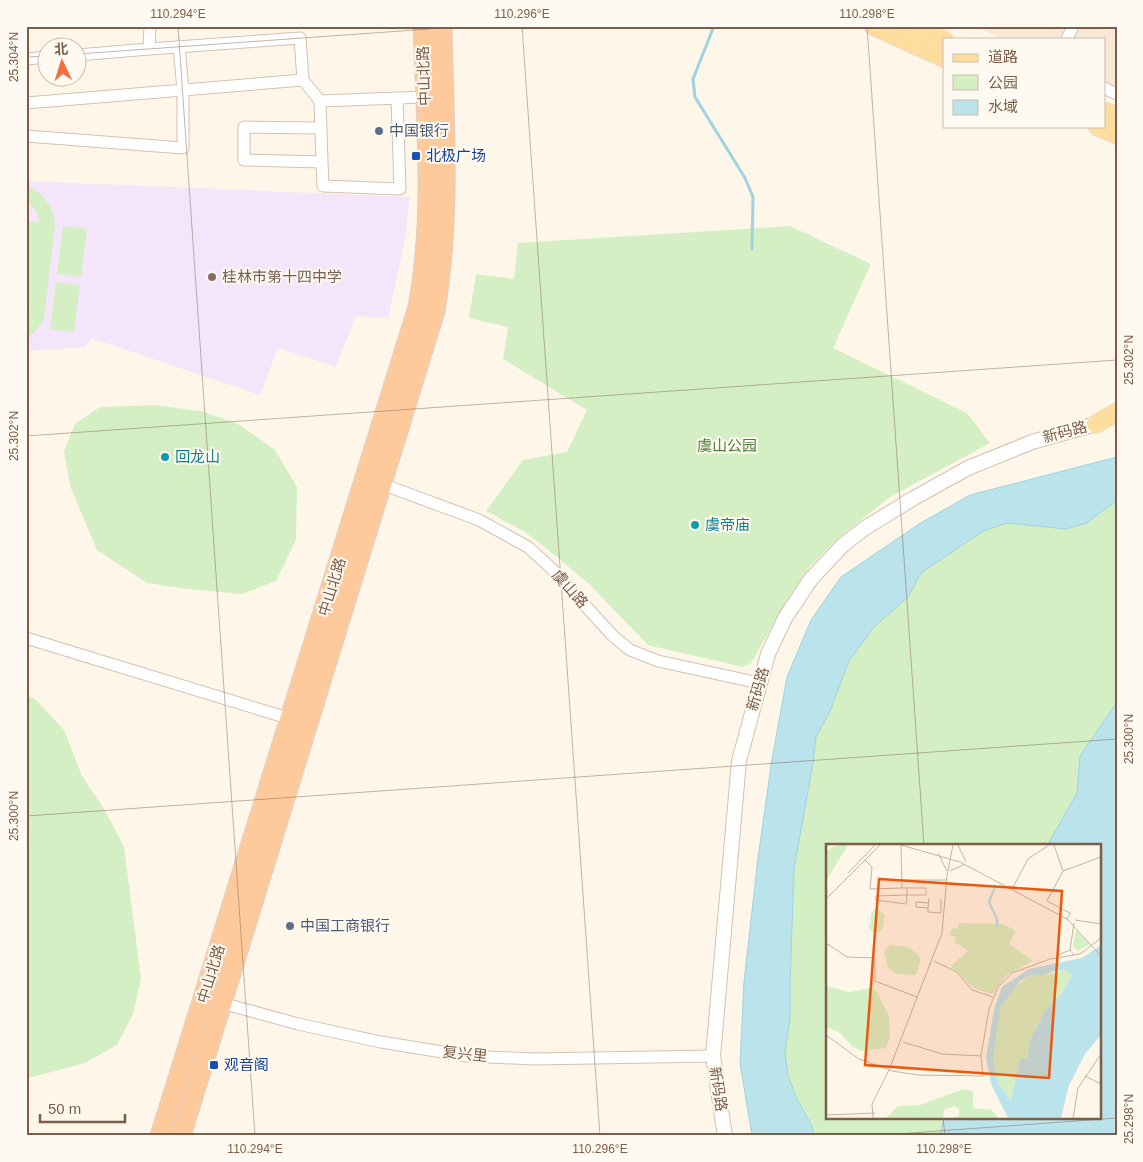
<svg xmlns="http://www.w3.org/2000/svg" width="1143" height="1162" viewBox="0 0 1143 1162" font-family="Arial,'Noto Sans SC',sans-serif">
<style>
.residential{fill:#f7e9d6}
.education{fill:#f4e5fb}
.green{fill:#d5efc5}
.water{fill:#bae3eb;stroke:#9fd3de}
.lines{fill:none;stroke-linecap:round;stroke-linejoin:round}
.stream{stroke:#9fd3de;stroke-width:3}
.minor-casing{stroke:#d5c0af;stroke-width:13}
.tertiary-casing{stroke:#d5c0af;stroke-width:16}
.primary-casing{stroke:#dbd1cc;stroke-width:19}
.trunk-casing{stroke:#dbd1cc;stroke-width:21}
.minor{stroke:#fff;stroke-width:11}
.tertiary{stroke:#fff;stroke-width:14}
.primary{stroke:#ffdd9f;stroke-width:18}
.trunk{stroke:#feca9c;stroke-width:19}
.ticks{fill:none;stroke:#7d5c48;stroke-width:1;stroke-opacity:0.45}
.service-dot{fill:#5c6f8a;stroke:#fffaf1;stroke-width:2}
.transit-dot{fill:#1a4fb4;stroke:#fffaf1;stroke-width:2}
.education-dot{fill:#8d6e63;stroke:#fffaf1;stroke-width:2}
.culture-dot{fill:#0f9aa8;stroke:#fffaf1;stroke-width:2}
.labels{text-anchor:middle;stroke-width:4;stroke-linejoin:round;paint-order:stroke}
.street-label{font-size:15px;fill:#7d5c48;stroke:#fffaf1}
.service-label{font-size:15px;fill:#4e5e75;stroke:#fffaf1;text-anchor:start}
.transit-label{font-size:15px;fill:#164399;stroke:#fffaf1;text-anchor:start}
.education-label{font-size:15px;fill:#785e54;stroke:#fffaf1;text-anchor:start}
.park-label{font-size:15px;fill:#4e7d3c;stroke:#fffaf1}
.culture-label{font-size:15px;fill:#0d838f;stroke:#fffaf1;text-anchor:start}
.inset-river{fill:none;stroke:#bae3eb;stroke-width:2.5}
.inset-road{fill:none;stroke:#c6b3a4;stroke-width:1}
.view{fill:#e8590c;fill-opacity:0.15;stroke:#e8590c;stroke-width:2.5}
.inset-edge{fill:none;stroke:#7d5c48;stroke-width:2.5}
.neatline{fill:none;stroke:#7d5c48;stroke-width:2}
.ticks-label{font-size:12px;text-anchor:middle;fill:#7d5c48}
</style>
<rect width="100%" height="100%" fill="#fef6e9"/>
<path class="residential" d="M974 26H1117V88L1104 82V39H1003Z"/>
<path class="education" d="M26 181 410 197 405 239 388 318 356 316 336 367 278 348 260 395 91 338 86 347 26 351Z"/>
<path class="green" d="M26 184 42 195 50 206 54 216 55 224 44 319 35 332 26 338V320L30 311 26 310V221L40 222 35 209 26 200Z
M63 226 87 229 81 277 57 274Z
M790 226 871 264 833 348 967 413 990 443 890 497 836 540 809 568 770 630 751 663 743 667 648 645 589 584 557 557 525 532 486 511 523 460 567 452 587 410 503 359 508 327 469 318 476 274 514 279 518 243Z
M56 282 80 285 74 332 50 329Z
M156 405 205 412 240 425 275 450 297 487 296 540 276 581 242 594 188 589 147 583 97 550 70 486 64 451 75 424 100 407Z
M1117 500V702L1080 756 1077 793 1047 846H827V1118H944L940 1136H814L812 1126 797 1099 788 1075 785 1053 790 1018V986L794 869 813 763 816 737 830 711 849 661 874 627 908 597 921 573 983 531 1007 523 1066 529 1087 522Z
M26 695 34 698 64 730 82 776 106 812 124 847 141 979 133 1014 117 1045 85 1063 33 1077H26Z"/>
<path class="water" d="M1117 457V500L1087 523 1066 529 1007 523 983 531 921 573 908 597 874 627 849 661 830 711 816 737 813 763 794 869 790 986V1018L785 1053 788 1076 797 1099 812 1126 814 1136H752L740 1063 744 982 758 858 772 759 787 677 811 620 841 577 919 524 970 495Z
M1117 702V1136H940L944 1118H1099V846H1047L1077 793 1080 756Z"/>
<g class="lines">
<path class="stream" d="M714 26 693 79 695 97 745 178 753 197 752 249"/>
<defs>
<path id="minor" d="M1067 39 1073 26
M78 55 149 49 150 26
M26 59 48 57
M303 80 320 101 425 97
M1104 88 1117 94
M320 101 322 162 244 160V127L320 128
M26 103 303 80 300 38 149 49
M26 136 183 148V90L179 46
M322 162 323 186 400 189 397 98
M382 484 479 520 528 547 551 568 613 636 630 650 658 661 759 683
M26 638 291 719
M222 1003 298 1024 381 1042 467 1056 534 1059 713 1056"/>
<path id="tertiary" d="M725 1136 713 1056 739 761 768 654 785 618 811 579 843 545 865 528 914 498 968 468 1032 442 1096 424"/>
<path id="primary" d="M873 26 944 58
M914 26 944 40
M1104 111 1117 116
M1097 126 1117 135
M1096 424 1117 412"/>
<path id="trunk" d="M160 1136 418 307C435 215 426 119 423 26
M181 1136 435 311C451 217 444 122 442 26"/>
</defs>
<use href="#minor" class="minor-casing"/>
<use href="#tertiary" class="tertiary-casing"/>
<use href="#primary" class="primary-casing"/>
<use href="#trunk" class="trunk-casing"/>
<use href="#minor" class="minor"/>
<use href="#tertiary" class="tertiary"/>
<use href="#primary" class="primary"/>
<use href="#trunk" class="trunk"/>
</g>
<path class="ticks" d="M178 26 255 1136M522 26 600 1136M867 26 924 846M78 54 471 26M26 57 48 56M26 436 1117 360M26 816 1117 739M943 1118 945 1136M870 1136 1117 1118"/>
<g class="service-dot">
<circle cx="379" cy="131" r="5"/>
<circle cx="290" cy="926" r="5"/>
</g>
<g class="transit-dot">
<rect x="411" y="151" width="10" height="10" rx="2.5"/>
<rect x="209" y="1060" width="10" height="10" rx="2.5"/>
</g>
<circle class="education-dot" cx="212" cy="277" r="5"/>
<g class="culture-dot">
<circle cx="165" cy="457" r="5"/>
<circle cx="695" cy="525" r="5"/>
</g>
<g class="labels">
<g class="street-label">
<text transform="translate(424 76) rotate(-92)" y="5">中山北路</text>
<text transform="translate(1065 432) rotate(-15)" y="5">新码路</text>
<text transform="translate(332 587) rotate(-73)" y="5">中山北路</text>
<text transform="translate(570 589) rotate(48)" y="5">虞山路</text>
<text transform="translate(758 689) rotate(-74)" y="5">新码路</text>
<text transform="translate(211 974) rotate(-73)" y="5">中山北路</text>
<text transform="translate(465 1054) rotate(6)" y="5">复兴里</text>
<text transform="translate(718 1089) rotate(81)" y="5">新码路</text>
</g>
<g class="service-label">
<text x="389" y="136">中国银行</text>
<text x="300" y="931">中国工商银行</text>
</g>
<g class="transit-label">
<text x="426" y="161">北极广场</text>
<text x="224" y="1070">观音阁</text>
</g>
<g class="education-label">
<text x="222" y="282">桂林市第十四中学</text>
</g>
<g class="park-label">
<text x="727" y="451">虞山公园</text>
</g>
<g class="culture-label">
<text x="175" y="462">回龙山</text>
<text x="705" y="530">虞帝庙</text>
</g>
</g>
<g transform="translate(826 844)">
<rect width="275" height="275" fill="#fef6e9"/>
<path d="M11 1H22L0 37V7ZM51 64 59 71 56 86 49 90 43 84 46 68ZM133 79 177 80 190 87 183 100 207 117 181 131 166 150 149 145 125 122 142 107 129 98 130 93 124 91 126 84 132 85ZM250 86 264 100 252 107 247 102ZM64 101 81 103 92 110 95 116 90 131 70 130 62 124 58 108ZM239 126 247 130 238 147 218 168 208 187 210 189 205 194 201 214 194 216 185 256 173 241 167 216 175 162 186 145 205 131 218 132ZM0 142 23 148 44 144 50 147 63 172 64 193 60 204 35 207 26 202 13 188 0 183ZM137 245 147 247V264L166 266 172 274H127L133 272V265L128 262 118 266 117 274H60L72 262 94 261Z" fill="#d5efc5"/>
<path d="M275 101V191L259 210 243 241 235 274H182L165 240 160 214 168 165 176 143 203 125 256 114ZM227 127 239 126 246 130 238 147 218 168 205 194 201 214 194 215 185 256 173 241 167 216 175 162 194 137 205 131 218 132Z" fill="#bae3eb" fill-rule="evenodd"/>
<path class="inset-river" d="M169 43 163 58 171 75V83"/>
<path class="inset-road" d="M75 1 134 18 241 75 275 112M132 1 140 18M228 1 237 27M112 9 121 27M39 16 46 23 44 45 76 44 75 1M124 27 139 20M22 29 49 1M76 36H121M187 43 202 15 223 1M76 44H100V51H81L50 52V56L80 60 81 51V44M0 55 54 1M103 59 90 58V63L102 64 103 54M102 64V68L115 69V55M241 75 244 69 221 57 237 27 275 13M249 76 275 80M248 79 244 106 248 111M0 99 21 113 49 114V137L91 153M230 112 244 106M224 115 254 110 275 94M108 117 131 128 146 146 167 153M0 191 33 215 66 227M77 198 116 210 155 212M66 227 92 231 157 232 155 212 163 165 172 143 186 129 224 115M259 232 275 240M0 271 49 269M47 274 46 260 63 226 116 89 121 31 127 1M247 274 252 244 275 210"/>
<path class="view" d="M53 35 236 47 223 234 39 221Z"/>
<rect width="275" height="275" class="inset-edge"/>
</g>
<rect width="1143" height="1162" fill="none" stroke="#fffaf1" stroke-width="55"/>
<rect x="943" y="38" width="162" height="90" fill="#fffaf1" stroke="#cbbbad"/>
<rect x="953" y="54" width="25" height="8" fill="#ffdd9f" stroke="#cbbbad"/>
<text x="988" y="62" font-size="15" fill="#7d5c48">道路</text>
<rect x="953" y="75" width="25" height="15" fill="#d5efc5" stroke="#cbbbad"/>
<text x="988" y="88" font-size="15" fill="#7d5c48">公园</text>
<rect x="953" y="100" width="25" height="15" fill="#bae3eb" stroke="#cbbbad"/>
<text x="988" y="112" font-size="15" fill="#7d5c48">水域</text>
<g transform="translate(62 62) rotate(356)"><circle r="24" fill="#fffaf1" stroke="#cbbbad"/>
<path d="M0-4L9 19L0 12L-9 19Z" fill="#f46e42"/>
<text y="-8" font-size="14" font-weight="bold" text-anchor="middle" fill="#7d5c48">北</text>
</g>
<path d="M40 1114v8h85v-8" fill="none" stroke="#7d5c48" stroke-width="2.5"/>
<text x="48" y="1114" font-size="15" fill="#7d5c48" stroke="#fffaf1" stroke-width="4" paint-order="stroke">50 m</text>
<rect x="28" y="28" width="1088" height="1106" class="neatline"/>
<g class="ticks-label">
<text x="178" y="18">110.294°E</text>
<text x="522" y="18">110.296°E</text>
<text x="867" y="18">110.298°E</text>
<text transform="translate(14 57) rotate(-90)" y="4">25.304°N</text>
<text transform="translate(1129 360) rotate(-90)" y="4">25.302°N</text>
<text transform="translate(14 436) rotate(-90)" y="4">25.302°N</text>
<text transform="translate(1129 739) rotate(-90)" y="4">25.300°N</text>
<text transform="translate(14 816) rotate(-90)" y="4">25.300°N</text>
<text transform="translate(1129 1119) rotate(-90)" y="4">25.298°N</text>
<text x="255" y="1153">110.294°E</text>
<text x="600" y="1153">110.296°E</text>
<text x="944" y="1153">110.298°E</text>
</g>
</svg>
